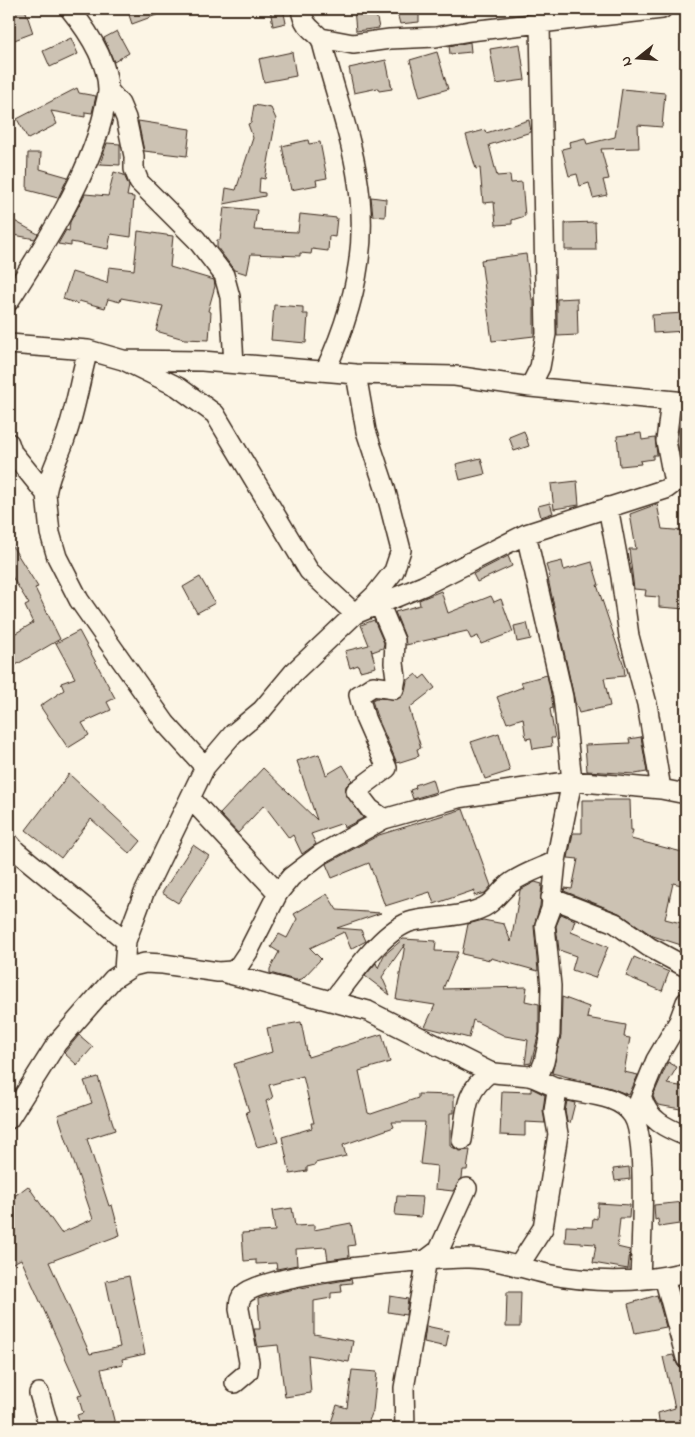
<svg xmlns="http://www.w3.org/2000/svg" width="695" height="1437" viewBox="0 0 695 1437" font-family="'Indie Flower',sans-serif">
<style>
.building{fill:#ccc2b3;stroke:#3b2a1e}
.lines{fill:none;stroke-linecap:round;stroke-linejoin:round}
.minor-casing{stroke:#3b2a1e;stroke-width:22}
.minor{stroke:#fcf5e5;stroke-width:19}
</style>
<rect width="100%" height="100%" fill="#fcf5e5"/>
<filter id="ink" filterUnits="userSpaceOnUse"><feTurbulence type="fractalNoise" baseFrequency=".02" numOctaves="2"/><feDisplacementMap in="SourceGraphic" scale="10" xChannelSelector="R" yChannelSelector="G"/><feConvolveMatrix kernelMatrix="1 2 1 2 8 2 1 2 1" color-interpolation-filters="sRGB"/></filter>
<g filter="url(#ink)">
<path class="building" d="M9 9H25L33 33 9 42Z
M127 9H170V10L132 24Z
M270 9H283L286 23 273 26Z
M354 9H375L379 28 356 31Z
M396 9H419V22L400 24Z
M117 31 129 53 114 62 104 38Z
M71 38 78 54 50 67 43 51Z
M470 42 471 52 450 54 449 46Z
M520 44 525 80 496 84 490 49Z
M292 52 296 76 264 82 259 59Z
M437 52 448 89 420 97 410 60Z
M386 60 392 89 379 91 378 88 354 93 349 68Z
M77 88 79 93 96 96 92 113 85 112V117L51 111 57 124 28 139 17 119Z
M622 89 665 93 662 127 638 125 639 148 601 149 609 179 603 180 607 195 593 198 589 183 580 186 577 174 569 176 562 149 570 147 569 142 585 138 587 144 615 137Z
M254 105 271 108 276 119 265 179 260 178 259 192 265 193V196L224 204 226 188 236 190 253 138 248 124 251 123Z
M529 120 531 132 489 145 497 176 510 175 511 183 522 182 525 216 512 220V224L496 225 494 202 483 203 480 168 476 169 466 135 485 130 486 133Z
M138 121 190 129 187 156 144 151Z
M308 140 309 144 320 142 327 178 316 180 317 185 291 190 282 146Z
M107 143 120 144V165L100 164Z
M28 153H41L40 169 68 177 58 198 27 190Z
M114 172 124 175 129 186 127 196 134 197 131 237 111 234 108 249 71 242V246L58 244 66 230 69 231 70 222 85 194 108 196Z
M371 197 386 199 385 217 373 216Z
M224 207 257 210 254 230 298 232 300 214 337 218 335 237 329 236 328 251 312 249 311 254 300 253V256L251 254 247 274 234 270 217 247V240H220Z
M9 218 38 234 35 239 9 234Z
M595 222 596 250H565V223Z
M138 231 173 236 170 267 214 280 215 286 208 311 211 312 209 340 184 339 156 331 163 306 121 298 120 302 108 299 105 308 79 301 78 304 63 299 72 272 107 283 109 267 134 270Z
M526 254 532 299H534V336L492 341 481 260Z
M577 298 578 335 557 336V299Z
M274 305 303 307V314H308L306 343 271 340Z
M684 313 685 331 653 333 652 315Z
M686 426V451L679 452 677 441 679 427Z
M524 431 529 446 514 451 509 437Z
M641 433 642 440 655 438 657 455H653V459L640 461 641 464 620 466 617 436Z
M481 458 485 474 460 480 456 464Z
M577 481 579 505 554 509 551 484Z
M550 503 553 513 541 517 538 506Z
M657 504 662 529 686 531V609L659 607V597L645 596 646 590 634 589 629 549H636L630 514Z
M9 541 38 587 35 588 60 639 9 669V637L33 623 25 606 29 604 9 572Z
M508 556 512 566 477 582 473 574Z
M562 561 564 570 592 562 599 585H597L624 666 625 676 604 678 610 706 579 713 575 702 548 579 550 578 546 565Z
M200 577 215 603 197 613 183 587Z
M441 591 448 613 491 596 494 602 501 599 513 632 481 644 478 636 471 639 467 631 406 645 405 637 395 612 420 605 419 600Z
M374 620 384 643 383 648 372 652 371 649 376 667 360 671 358 665 350 668 345 651 369 645 361 625Z
M527 623 531 639 517 642 514 626Z
M79 631 115 698 107 702 111 710 82 723 89 735 68 748 40 706 64 690 61 683 75 678 56 643Z
M416 674 420 679 425 675 435 688 409 708 421 748 417 749 419 756 397 763 376 714 372 700 376 698 398 699 405 691 407 681Z
M547 675 552 699 553 708 550 709 555 738H551L552 746 533 749 531 738 526 739 523 718 507 723 497 697 523 687 521 682Z
M499 733 510 771 485 779 471 742Z
M641 737 647 772 635 774 587 771 585 745 630 743 629 739Z
M319 754 326 775 343 765 352 780 346 786 345 793 363 818 344 828 343 823 311 834 316 844 302 854 293 835 289 838 264 805 238 833 220 814 263 768 317 820 297 761Z
M69 774 141 841 130 854 91 819 61 858 26 830Z
M432 779 436 792 413 799 410 790 416 788 415 785Z
M582 800H630L631 830H633L631 839 686 853V886L673 883 665 919 681 923 679 928 686 931V944L682 942 681 945 653 936 619 913 564 891 565 888 572 889 578 859 568 858 573 833H582Z
M463 809 491 886 485 893 474 896 475 890 434 904 430 892 385 906 369 863 332 878 326 864 379 835Z
M193 845 209 856 178 903 162 893Z
M535 882 542 884 540 906 534 926 538 971 491 958 490 960 462 954 468 924 483 920 504 924 511 942 520 890Z
M327 894 337 910 381 913 337 928 361 930 366 941 351 949 344 932 310 948 321 959 302 979 295 980 270 973V969L279 952 271 947 279 934 287 938 297 919 294 914Z
M561 914 575 920 571 932 608 947 595 978 572 970 576 956 559 950 556 926Z
M403 939 436 941 435 951 458 952 443 989 527 987 525 1001 539 1004V1033L531 1063 525 1064 528 1040 505 1036 473 1020 469 1038 425 1027 435 1005 396 999 405 944 382 977 390 995 365 976 376 963 378 968 384 955Z
M634 957 669 972 662 991 626 976Z
M562 997 589 1007 587 1018 626 1025 624 1037 630 1038 624 1072 638 1075 629 1095 611 1088 552 1073 561 1036Z
M301 1022 308 1057 382 1034 390 1062 359 1071 368 1113 371 1114 418 1098V1094L454 1095V1113H450V1146L460 1151 470 1150 467 1170H463L462 1178 453 1191 435 1189 437 1166 420 1164 425 1122H392L394 1127 343 1145 346 1156 315 1163V1165L307 1167V1171L290 1174 282 1137 312 1128 311 1123H314L303 1076 269 1085 273 1098 266 1101 278 1142 257 1147 246 1112 249 1111 234 1064 272 1052 267 1028Z
M79 1035 93 1047 77 1065 64 1053Z
M668 1062 677 1067 667 1084 686 1087V1110L658 1105 655 1101 653 1096Z
M98 1077 115 1130 87 1139 109 1206 112 1205 120 1235 49 1262 90 1354 120 1347 106 1281 129 1276 145 1354 122 1359 123 1364 101 1369 115 1424 101 1428H81L77 1415 83 1413 78 1396 82 1395 21 1259 9 1265V1200L28 1186 61 1233 93 1219 58 1115 92 1103 84 1081Z
M531 1088 545 1095 543 1110 545 1123 525 1122V1136L500 1135 502 1091 531 1092Z
M567 1101 575 1103 570 1123 567 1122 565 1111Z
M629 1167 630 1179 615 1181 613 1169Z
M397 1196 423 1197 421 1217 395 1215Z
M684 1202 686 1223 659 1227 658 1219 655 1220 654 1205Z
M598 1203 630 1205 629 1218H620L617 1247 630 1250 628 1269 593 1263 596 1244 565 1242 566 1226 592 1227 593 1218 597 1219Z
M292 1208 295 1226 314 1225V1230L351 1223 355 1245 348 1246 349 1257 328 1260 326 1247 296 1249 297 1265 277 1269 276 1263 256 1264V1260L244 1261 242 1233 275 1231 272 1211Z
M351 1279 352 1283 341 1284 342 1292 331 1293V1298L314 1301V1334L353 1341 349 1362 308 1355 311 1393 285 1397 278 1345 258 1347 254 1329H260L258 1299 284 1291Z
M686 1283V1316L678 1285Z
M507 1292H521L520 1327H506Z
M657 1295 666 1327 635 1333 628 1304Z
M390 1296 408 1299 406 1315 388 1312Z
M426 1326 449 1331 446 1347 424 1342Z
M673 1355 678 1366 683 1369 686 1381V1428H660L658 1413 675 1408 663 1357Z
M352 1370 377 1372 373 1411 366 1428H329L337 1405 347 1408Z"/>
<g class="lines">
<defs>
<path id="minor" d="M301 9C304 31 319 31 322 42 335 94 355 145 360 198 366 257 350 318 325 371
M321 38 353 44 390 39 436 37 470 31 662 9
M109 91 120 104 126 118 134 156V169L139 182 196 239 224 275 230 297 234 364
M9 301C44 246 87 180 103 116 104 108 108 98 108 90 108 61 87 30 70 9
M9 344 88 350 123 360 202 361 356 374 455 376 530 387 686 402
M123 360 178 387 215 414 309 571 355 614 423 586 526 534 666 489 674 483 666 441 671 401
M530 387 540 367 546 334 540 24
M9 443 12 452 46 494 50 533 57 557 79 600 166 724 205 767
M46 494C50 470 59 458 66 436 76 408 80 378 88 350
M608 507 621 577 629 636 647 704 661 789
M526 534 563 697 572 781 556 861 551 909 545 925 551 986 550 1034 544 1062 540 1072 530 1076
M379 603 395 641 394 663 396 678 394 689 373 686 359 695 365 718 387 768 356 791 370 809 384 819
M191 799 278 893
M9 843 16 851 126 941
M551 898 615 923 649 947 686 967
M124 971 126 941 144 893 205 767 233 734 262 710 293 673 375 595 394 571 401 550 385 488 366 431 356 374
M226 973 368 1011 490 1072C503 1075 515 1074 528 1076 538 1077 547 1085 556 1087 579 1095 618 1092 633 1116 648 1140 641 1247 640 1279
M333 1000C351 977 384 928 413 921 436 916 462 918 484 907 496 901 500 890 512 882 525 873 541 868 556 861
M642 1098C648 1120 666 1128 686 1136
M633 1116 656 1060 679 1021 686 1002
M9 1119 57 1043 113 979 133 966 145 963 163 964 218 972 232 971 238 967 248 952 278 893 291 877 321 854 384 819 458 798 572 781 661 789 686 794
M462 1140C467 1109 464 1093 490 1072
M518 1267 543 1228 558 1134 554 1111 556 1097 560 1088
M664 1277 686 1358
M235 1383 248 1372 249 1362 239 1309C239 1305 239 1299 243 1295 262 1273 431 1258 465 1258 493 1257 520 1268 547 1274 592 1283 641 1283 686 1272
M39 1393 49 1428
M405 1428 404 1388 427 1259 439 1250 467 1188"/>
</defs>
<use href="#minor" class="minor-casing"/>
<use href="#minor" class="minor"/>
</g>
</g>
<rect width="695" height="1437" fill="none" stroke="#fcf5e5" stroke-width="30"/>
<rect x="15" y="15" width="665" height="1407" fill="none" stroke="#3b2a1e" stroke-width="2" filter="url(#ink)"/>
<g transform="translate(638 58) rotate(253)" stroke="#fcf5e5" stroke-width="4" paint-order="stroke">
<path d="M0-4L9 19L0 12L-9 19Z" fill="#3b2a1e"/>
<text y="-8" font-size="14" font-weight="bold" text-anchor="middle" fill="#3b2a1e">N</text>
</g>
</svg>
